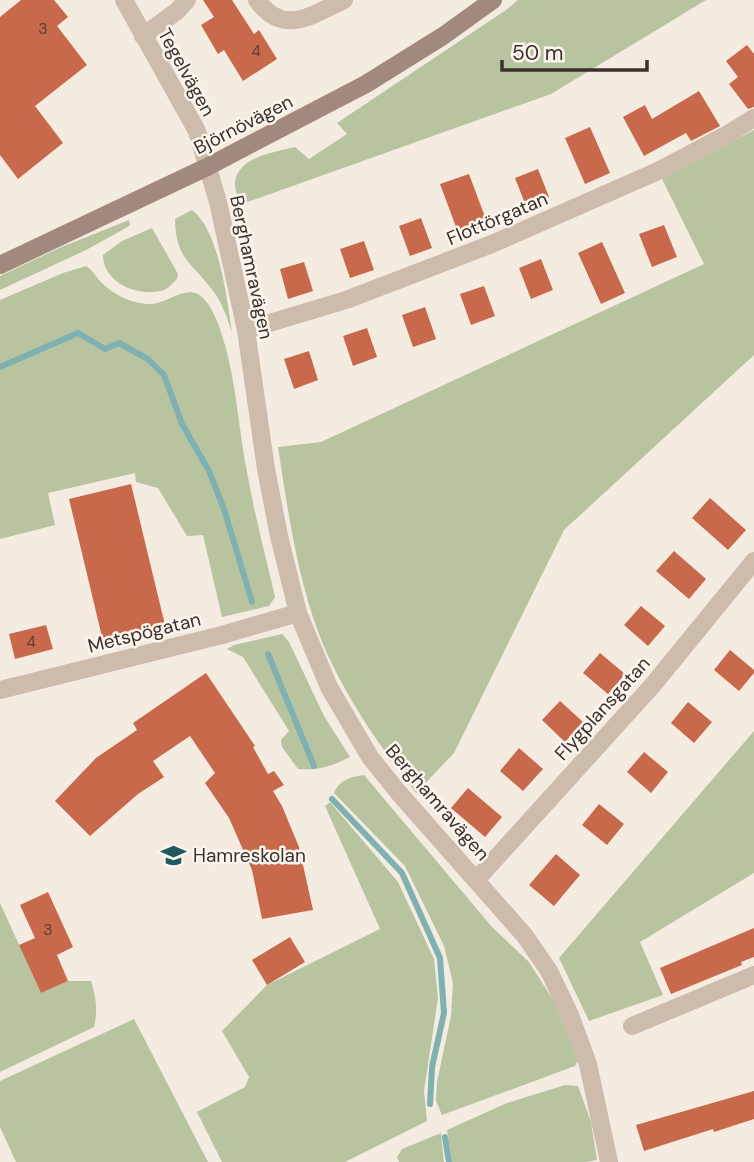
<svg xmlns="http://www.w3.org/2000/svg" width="754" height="1162" viewBox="0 0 754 1162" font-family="'DM Sans',sans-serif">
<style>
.green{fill:#b8c4a0}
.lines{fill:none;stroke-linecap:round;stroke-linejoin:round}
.stream{stroke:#7fb0b2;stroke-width:6}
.building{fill:#c8694b}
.street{stroke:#cdbbac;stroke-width:18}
.secondary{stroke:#a18a7d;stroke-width:18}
.labels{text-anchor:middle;stroke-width:5;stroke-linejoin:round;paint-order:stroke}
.number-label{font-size:16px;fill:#5e3e33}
.street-label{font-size:19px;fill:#3b302b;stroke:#fbf5ee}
.poi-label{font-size:19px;fill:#3b302b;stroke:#fbf5ee;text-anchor:start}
</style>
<rect width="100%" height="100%" fill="#f4ebe1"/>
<path class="green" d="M518 0H706L551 94 239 205C238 198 235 190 235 183 237 157 275 152 295 147L309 159 347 134 337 123 506 10Z
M754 130V355L564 530 454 753 416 793C384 752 355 711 332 664 300 599 289 518 278 447L321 442 704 264 662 179Z
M192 210C219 230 227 299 232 332 227 318 222 302 213 291 191 261 176 260 175 219Z
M129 220 130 225 126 228 86 250 0 290V276L59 248Z
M152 228 178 274 177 279C173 283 169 288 164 290 139 298 103 283 103 255L122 241Z
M86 266C93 270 95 276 100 281 113 295 134 305 153 304 167 302 185 287 198 294 213 304 220 328 225 345 237 388 239 434 248 477 255 517 266 557 275 597L269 606 222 617 203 535 187 536 158 488 136 482 135 473 48 493 55 525 0 539V300L63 273Z
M282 634 289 642 324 716 350 757C332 766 318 771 298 769L282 747 281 740 289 731 243 657 227 649 234 645Z
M754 731V873L640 942 663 995 589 1021 559 958Z
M364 775 492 927 529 962 555 1003 579 1059 575 1066 442 1115 436 1101 437 1082 451 1016 453 983 444 946 405 866 334 793C339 780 350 777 364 775Z
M330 802 398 882 434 959 438 998 424 1091 427 1121 345 1162H222L197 1112 245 1087 249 1077 222 1031 267 985 380 929 325 806Z
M0 903 41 993 68 981H91C96 997 98 1010 94 1027L0 1072Z
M134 1019 208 1162H16L0 1127V1081Z
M565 1085 578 1086 591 1122 597 1160 586 1162H452L447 1130 507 1103Z
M441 1133 444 1162H399L397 1157 402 1149Z"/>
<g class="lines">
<path class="stream" d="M0 367 78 333 105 349 119 343 148 359 164 375 182 424 209 471 224 509 252 602
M268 654 314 766
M332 799 402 873 440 958 444 1013 432 1067 430 1104
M445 1137 449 1162"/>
</g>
<path class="building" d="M21 0H54L68 17 57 26 87 65 35 106 63 143 18 179 0 155V17Z
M203 0H232L254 34 259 30 277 59 243 81 224 50 218 54 201 25 214 17Z
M747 45 754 54V107L748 109 729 84 738 77 726 61Z
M699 91 720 126 691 141 686 133 644 156 623 117 645 105 652 119Z
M590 127 610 173 585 184 565 138Z
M538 169 549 197 526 206 515 178Z
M469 174 488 225 459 235 440 184Z
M421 218 432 248 410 256 399 226Z
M664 225 677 257 652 267 639 234Z
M364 241 374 270 350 278 340 249Z
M602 242 625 293 601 304 578 253Z
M541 259 553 290 531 299 519 268Z
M304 262 313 291 288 299 280 269Z
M484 286 495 316 471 325 460 294Z
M425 307 436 339 413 347 402 315Z
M367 328 377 357 353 366 343 336Z
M309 351 318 380 294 389 284 359Z
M131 484 165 625 103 641 69 499Z
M710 498 746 530 728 550 692 518Z
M674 551 706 579 689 599 656 571Z
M641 606 665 626 648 646 624 625Z
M46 625 53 649 15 659 9 634Z
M730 650 754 670V673L739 691 714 670Z
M600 653 625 674 608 694 583 673Z
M206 673 255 746 253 747 268 774 274 771 284 785 273 791 282 806 299 847 313 910 262 919 252 870 229 818 205 783 215 773 190 736 153 761 164 777 138 794 90 836 55 801 96 758 137 730 133 723Z
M560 701 583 722 565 742 542 720Z
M688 702 712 722 694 743 671 723Z
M519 748 543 769 523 791 500 771Z
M644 752 668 772 651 793 627 772Z
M468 788 502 817 485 837 451 808Z
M599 804 624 824 607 845 582 825Z
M556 854 580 875 554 906 529 885Z
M48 892 73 947 57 955 68 981 41 993 19 945 35 938 20 905Z
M754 928V957L741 962 742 965 671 994 660 968Z
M290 937 305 962 267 985 252 960Z
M754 1091V1119L714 1132 713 1129 644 1151 636 1125Z"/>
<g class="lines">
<path class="street" d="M124 0 197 131 218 202 246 330 266 469 279 536 298 613 329 687 370 757 398 792 525 936 549 971 570 1015 588 1064 609 1162
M257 0C283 37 312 15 344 0
M143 36 177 11 187 0
M246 330 346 300 492 244 658 171 728 134 754 118
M0 690 222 635 298 613
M477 879 652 686 754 561
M632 1026 754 975"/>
<path class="secondary" d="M0 265 207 167 366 84 443 36 493 0"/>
</g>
<defs>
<symbol id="school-bare" viewBox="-9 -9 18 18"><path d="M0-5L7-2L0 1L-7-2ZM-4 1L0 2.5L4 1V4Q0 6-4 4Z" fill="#1f5a5e" stroke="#fbf5ee" stroke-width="2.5" paint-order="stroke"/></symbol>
</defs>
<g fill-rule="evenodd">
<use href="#school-bare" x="156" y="838" width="35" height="35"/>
</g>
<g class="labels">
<g class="number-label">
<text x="43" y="34">3</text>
<text x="256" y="56">4</text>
<text x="31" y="647">4</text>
<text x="48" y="935">3</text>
</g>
<g class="street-label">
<text transform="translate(187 72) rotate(61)" y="7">Tegelvägen</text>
<text transform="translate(243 124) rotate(-27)" y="7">Björnövägen</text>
<text transform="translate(497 218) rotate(-23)" y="7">Flottörgatan</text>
<text transform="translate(252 267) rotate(78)" y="7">Berghamravägen</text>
<text transform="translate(144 632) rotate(-14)" y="7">Metspögatan</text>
<text transform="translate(602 708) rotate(-48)" y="7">Flygplansgatan</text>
<text transform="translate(438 802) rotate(49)" y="7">Berghamravägen</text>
</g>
<g class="poi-label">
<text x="193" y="862">Hamreskolan</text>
</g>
</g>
<path d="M502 60v10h145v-10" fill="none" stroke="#3b302b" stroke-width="3.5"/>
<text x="512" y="60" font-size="21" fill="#3b302b" stroke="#fbf5ee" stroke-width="5" paint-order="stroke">50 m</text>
</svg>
